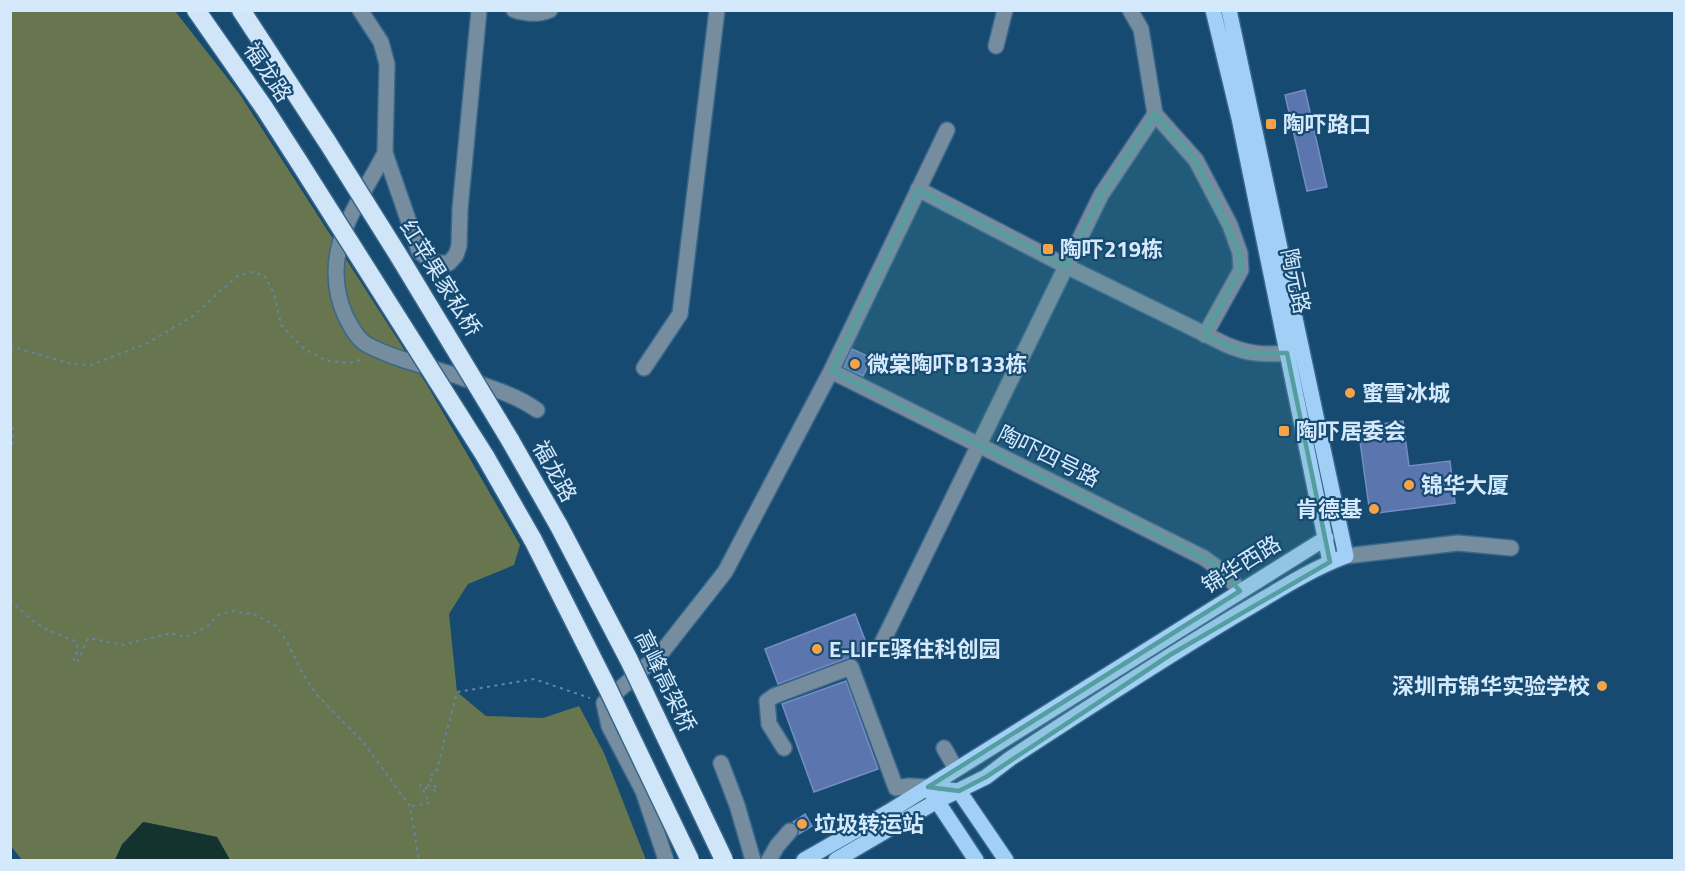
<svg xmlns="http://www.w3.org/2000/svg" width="1685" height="871" viewBox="0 0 1685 871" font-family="'Titillium Web','Noto Sans SC',sans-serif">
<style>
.green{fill:#68764f}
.water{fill:#14332f}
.building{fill:#5b76af;stroke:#748dc2;stroke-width:1.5}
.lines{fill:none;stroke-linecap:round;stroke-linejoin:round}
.minor-casing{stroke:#38678a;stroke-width:18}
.major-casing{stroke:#38678a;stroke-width:18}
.highway-casing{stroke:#38678a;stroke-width:21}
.path{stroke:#5f87a6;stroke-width:2;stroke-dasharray:3 4.5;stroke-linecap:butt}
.minor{stroke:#768c9f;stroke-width:15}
.major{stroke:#a2cff5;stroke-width:15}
.highway{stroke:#d0e5f8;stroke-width:18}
.highway-bridge-casing{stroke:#38678a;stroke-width:21;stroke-linecap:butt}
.highway-bridge{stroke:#d0e5f8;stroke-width:18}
.marked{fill:#549ea0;fill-opacity:0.2;stroke:#549ea0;stroke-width:4.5;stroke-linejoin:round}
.poi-dot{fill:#f6a247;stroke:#164a71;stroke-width:2}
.labels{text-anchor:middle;stroke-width:4.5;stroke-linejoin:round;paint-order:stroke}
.street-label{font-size:22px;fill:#d4e9fc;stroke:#164a71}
.poi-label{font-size:22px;font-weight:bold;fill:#d4e9fc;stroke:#164a71;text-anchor:start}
</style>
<rect width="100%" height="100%" fill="#164a71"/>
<path class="green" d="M10 11H175L239 93 427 385 520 545 514 565 468 584 449 614 457 692 486 716 543 718 579 706 604 753 646 860H230L217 837 144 822 122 844 115 860H22L11 846Z"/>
<path class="water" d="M143 822 217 837 230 860H115L122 845Z"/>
<path class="building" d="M1305 90 1327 187 1307 191 1285 95Z
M852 349 872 358 863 376 844 367Z
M1403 421 1409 466 1450 461 1455 503 1370 514 1358 427Z
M855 614 869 650 778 684 765 649Z
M846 681 878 769 814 792 782 704Z
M805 814 812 826 799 834V827L793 822Z"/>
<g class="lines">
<defs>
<path id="minor" d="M360 10 381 42 387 64 385 153 419 251C429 260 434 264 449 263L456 255 459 246 460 209 479 10
M514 10C526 14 538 15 550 10
M1130 10 1141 29 1155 114 1196 160 1230 225 1240 253 1241 270 1205 335
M996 46 1005 10
M385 153C357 207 318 252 345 315 350 325 356 338 366 344 393 359 427 366 457 376 484 386 513 393 537 410
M918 189 1066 266 1227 345C1248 354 1265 355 1287 353
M644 368 680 314 717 10
M831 371 1204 558 1226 574 1240 591
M1346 556 1458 543 1511 548
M882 643 1101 195 1155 114
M784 748 769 724 767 701 774 696 851 667 896 788 909 786 928 787
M944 748 956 769
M721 763 737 805 753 860
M666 860 643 791 609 726 604 703 662 652 725 572 831 371 947 130
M769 860 777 846 790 831"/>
<path id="major" d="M1213 10 1239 118 1330 562
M1229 10 1346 556
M949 790 959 791 1006 860
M931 792 976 860
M804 860 890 811 1326 538
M836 860 937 801 986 777 1011 758C1086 709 1161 660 1238 614 1273 594 1308 570 1346 556"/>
<path id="highway" d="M196 10 265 109 299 162
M241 10 328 143
M510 440 559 526
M485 456 533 540"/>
</defs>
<use href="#minor" class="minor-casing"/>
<use href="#major" class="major-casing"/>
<use href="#highway" class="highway-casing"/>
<path class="path" d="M10 346 72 364 91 365 148 343 193 316 236 277 250 272 264 275 274 293 281 325 304 349 327 361 349 363 364 359
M10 420 14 431 12 450
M10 600 30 619 46 629 77 642V653L73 658 76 663C83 656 82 645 89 638L123 645 171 633 186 637 206 627 220 614 232 611 254 614 276 626 287 642 302 673 317 695 363 742 410 806 419 860
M412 806 430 803 420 785 426 789V784L435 791 437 790 429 776 436 773 457 692 534 679 590 698"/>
<use href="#minor" class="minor"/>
<use href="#major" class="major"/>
<use href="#highway" class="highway"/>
<defs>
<path id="highway-bridge" d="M328 143 397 253 510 440
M299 162 485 456
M559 526 629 660 724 860
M533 540 607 687 690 860"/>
</defs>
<use href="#highway-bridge" class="highway-bridge-casing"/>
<use href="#highway-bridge" class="highway-bridge"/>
</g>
<path class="marked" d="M1155 114 1196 160 1240 253 1241 270 1205 335 1247 353H1287L1330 562 1170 655 986 777 959 791 928 787 1240 591 1216 565 831 371 918 189 1066 266 1101 195Z"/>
<g class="poi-dot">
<rect x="1265" y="118" width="12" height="12" rx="3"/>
<rect x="1042" y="243" width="12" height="12" rx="3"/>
<circle cx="855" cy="364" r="6"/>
<circle cx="1350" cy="393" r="6"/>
<rect x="1278" y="425" width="12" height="12" rx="3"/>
<circle cx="1409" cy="485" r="6"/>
<circle cx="1374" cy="509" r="6"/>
<circle cx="817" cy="649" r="6"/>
<circle cx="1602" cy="686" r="6"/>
<circle cx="802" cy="824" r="6"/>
</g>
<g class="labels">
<g class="street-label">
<text transform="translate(268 72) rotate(56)" y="8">福龙路</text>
<text transform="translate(441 278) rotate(58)" y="8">红苹果家私桥</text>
<text transform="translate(1296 281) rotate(78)" y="8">陶元路</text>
<text transform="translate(1049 456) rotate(26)" y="8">陶吓四号路</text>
<text transform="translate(555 471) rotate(61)" y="8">福龙路</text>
<text transform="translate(1241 564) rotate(-32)" y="8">锦华西路</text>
<text transform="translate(666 681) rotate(64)" y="8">高峰高架桥</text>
</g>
<g class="poi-label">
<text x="1283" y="132">陶吓路口</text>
<text x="1060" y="257">陶吓219栋</text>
<text x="867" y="372">微棠陶吓B133栋</text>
<text x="1362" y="401">蜜雪冰城</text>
<text x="1296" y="439">陶吓居委会</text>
<text x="1421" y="493">锦华大厦</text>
<text x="1362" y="517" text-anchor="end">肯德基</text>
<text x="829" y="657">E-LIFE驿住科创园</text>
<text x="1590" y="694" text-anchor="end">深圳市锦华实验学校</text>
<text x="814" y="832">垃圾转运站</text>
</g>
</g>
<rect width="1685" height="871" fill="none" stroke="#d4e9fc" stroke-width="24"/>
</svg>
